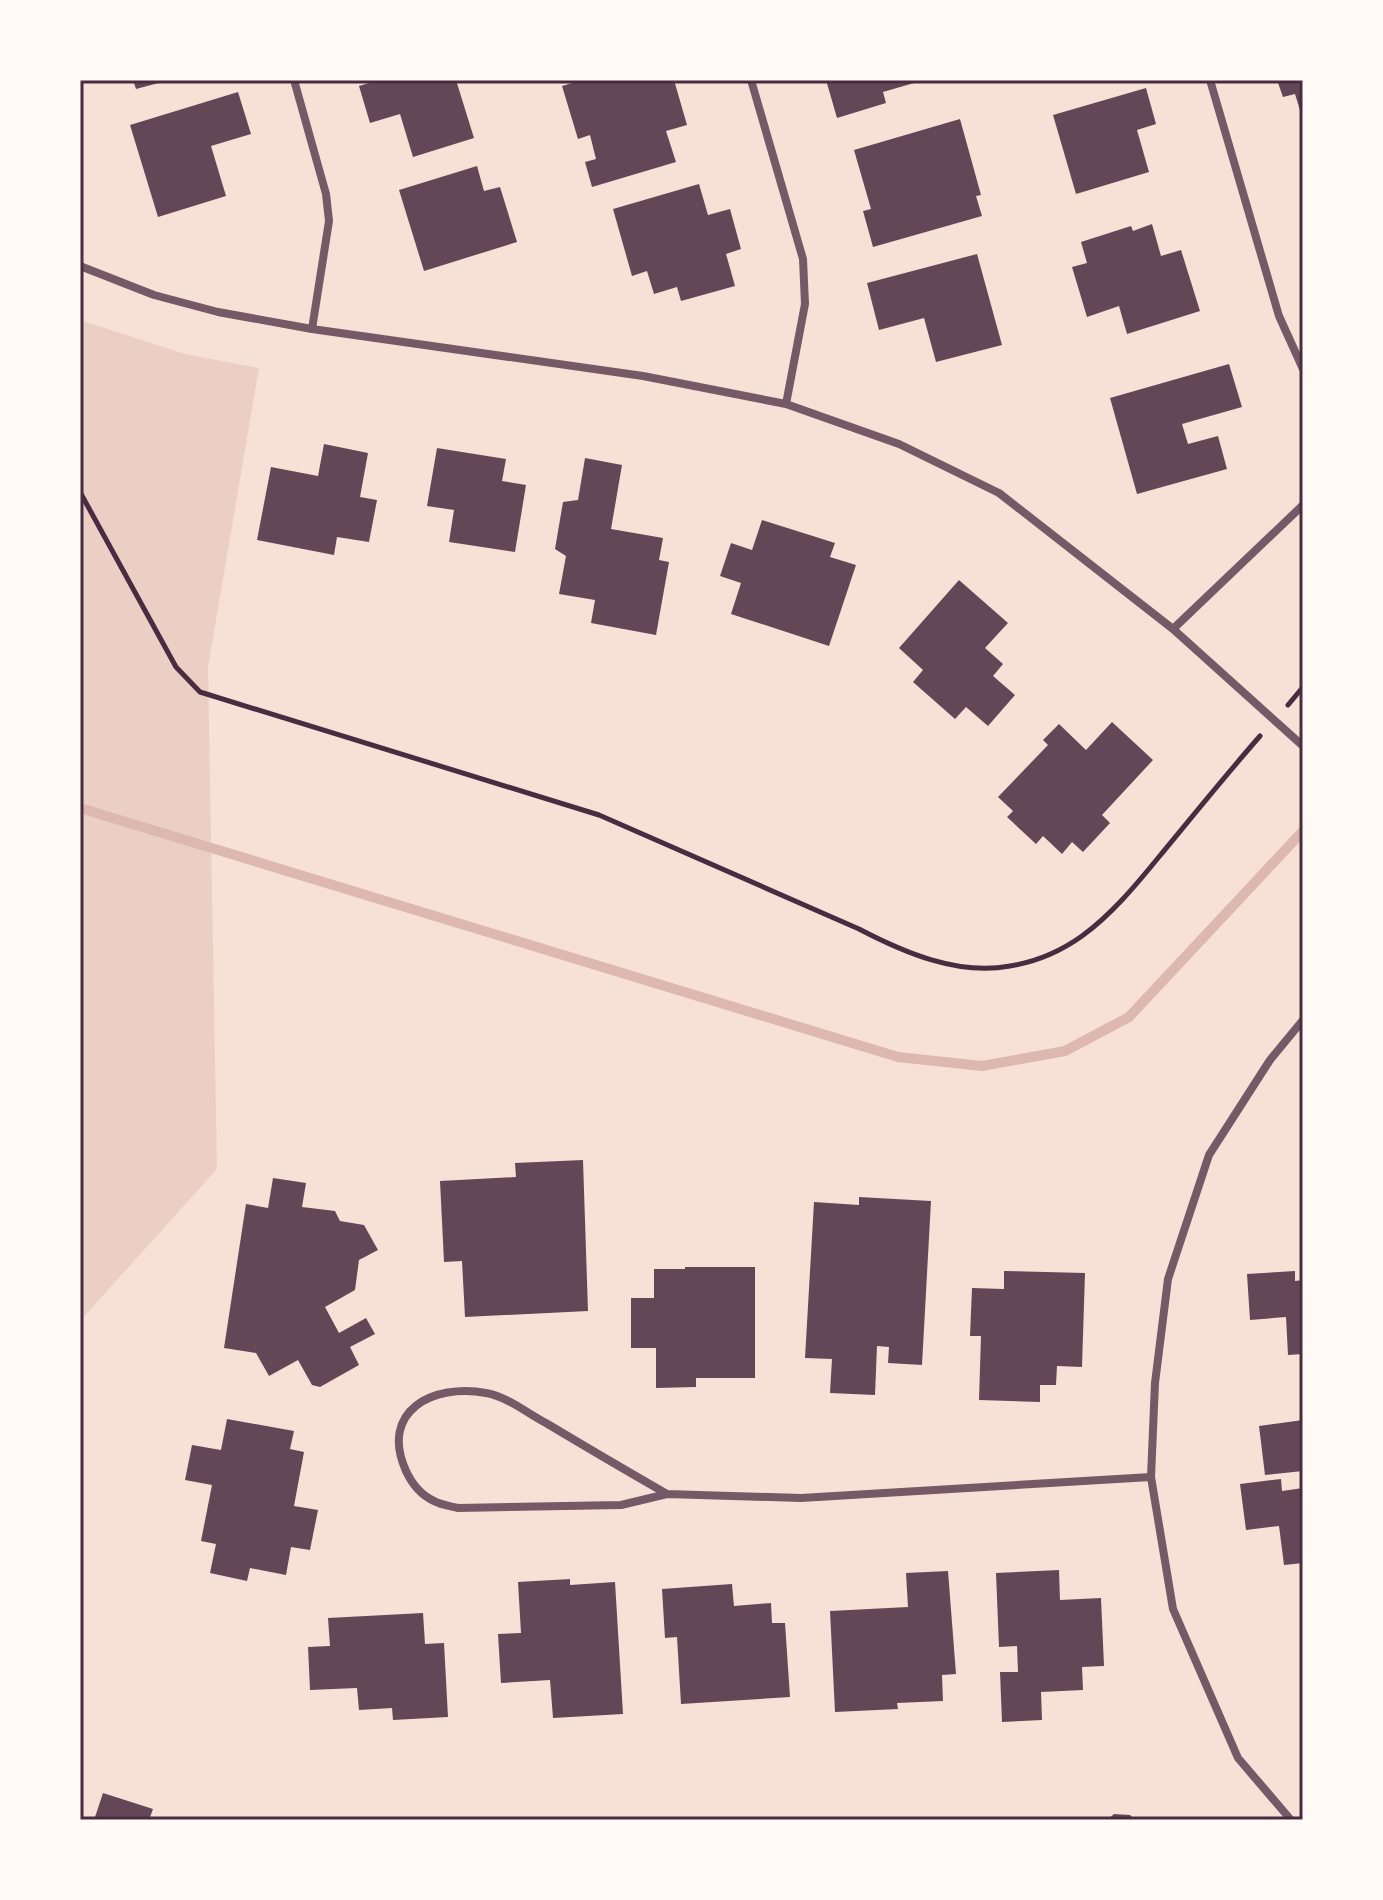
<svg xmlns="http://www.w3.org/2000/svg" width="1383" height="1900" viewBox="0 0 1383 1900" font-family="Overpass,sans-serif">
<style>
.green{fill:#ebcfc5}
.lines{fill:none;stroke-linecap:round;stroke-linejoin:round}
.stream{stroke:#dcb8b0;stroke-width:10}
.building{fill:#644757}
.path{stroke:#4a2c40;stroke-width:5}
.minor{stroke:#755966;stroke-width:8}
.neatline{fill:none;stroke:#4a2c40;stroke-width:3}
</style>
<rect width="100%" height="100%" fill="#f7e1d7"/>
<path class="green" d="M80 320 185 354 259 368 208 667 217 1169 80 1321Z"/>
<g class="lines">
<path class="stream" d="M80 808 898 1057 982 1066 1065 1051 1129 1017 1303 831"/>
</g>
<path class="building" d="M133 80H166V81L136 89Z
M379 80H456L474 138 413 157 400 114 370 123 359 86Z
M582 80H674L687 125 666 131 676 162 592 187 585 162 596 159 590 135 578 139 562 86Z
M826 80H921V81L883 92 886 103 837 118Z
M1277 80H1303V120L1295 94 1283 97Z
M1146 88 1156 124 1137 130 1149 172 1076 194 1053 115Z
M238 92 251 134 211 146 226 196 158 217 130 125Z
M960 119 981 195 976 196 982 216 873 247 863 211 871 209 854 150Z
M477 166 484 191 500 187 517 242 424 271 399 190Z
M699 184 708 215 730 209 741 249 726 254 735 286 681 301 677 287 654 294 647 271 632 276 613 209Z
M1152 224 1161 256 1181 250 1200 311 1127 334 1119 306 1087 317 1072 267 1087 263 1081 242 1131 226 1133 231Z
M977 254 1002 345 936 362 924 318 879 330 867 283Z
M1229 364 1242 407 1182 424 1188 444 1218 436 1227 469 1137 494 1110 398Z
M324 444 368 453 360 497 377 500 369 542 337 537 334 555 257 540 271 467 318 476Z
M437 448 506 459 502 481 526 485 515 552 449 542 454 510 427 506Z
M585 458 622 465 611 529 663 538 659 560 669 562 656 635 591 623 595 600 559 594 566 556 555 549 563 502 578 500Z
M762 520 835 543 830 557 856 565 829 646 731 614 741 583 720 576 731 543 752 550Z
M959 580 1008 623 985 648 1003 664 993 676 1015 695 988 726 966 707 955 719 913 682 923 670 899 648Z
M1112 722 1153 760 1102 815 1110 823 1083 852 1072 842 1062 854 1043 836 1036 844 1007 817 1013 811 998 797 1048 745 1043 740 1059 724 1086 750Z
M583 1160 588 1311 465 1317 462 1261 444 1262 440 1181 516 1177 515 1163Z
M273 1178 306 1183 302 1207 335 1211 340 1221 364 1225 378 1250 359 1260 355 1290 325 1307 339 1333 366 1318 375 1334 350 1347 359 1365 320 1387 312 1385 298 1360 269 1376 256 1353 224 1348 246 1204 268 1208Z
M859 1197 931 1201 922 1365 888 1363 889 1347 877 1346 875 1395 830 1393 832 1359 805 1358 814 1202 859 1205Z
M685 1267H755V1378H696V1387L656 1388V1348H631V1298H654V1269H685Z
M1004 1271 1085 1273 1082 1367 1057 1366 1056 1385H1040V1402L979 1400 981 1336H970L972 1288 1004 1289Z
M1295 1271V1281L1303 1280V1354L1288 1355 1286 1317 1250 1320 1247 1274Z
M227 1419 294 1431 290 1449 304 1452 294 1506 318 1510 310 1550 291 1547 286 1575 250 1568 247 1581 210 1573 216 1544 201 1541 212 1485 185 1480 192 1445 221 1450Z
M1303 1420V1471L1265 1475 1259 1426Z
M1281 1479 1282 1491 1303 1488V1563L1284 1565 1279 1526 1246 1530 1240 1484Z
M1059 1570 1060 1600 1101 1598 1104 1666 1082 1667 1083 1690 1041 1692 1042 1720 1002 1722 1000 1672H1018L1017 1646 999 1647 996 1573Z
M948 1571 956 1674 942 1675 943 1701 897 1703 898 1709 835 1712 830 1611 908 1607 906 1573Z
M570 1579V1585L615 1582 623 1714 553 1718 550 1680 501 1683 498 1634 521 1633 518 1582Z
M732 1584 734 1606 771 1603 772 1623H785L790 1697 681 1704 677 1637 665 1638 662 1589Z
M423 1613 425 1644 444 1643 448 1717 393 1720 392 1708 359 1710 357 1688 310 1690 308 1647 330 1646 328 1618Z
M103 1793 153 1809 149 1820H94Z
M1114 1814 1130 1815 1135 1820H1107Z"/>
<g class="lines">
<path class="path" d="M80 492 176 667 200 692 599 815 859 929C903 952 958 976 1010 966 1035 962 1061 951 1082 936 1111 915 1136 885 1158 858 1192 817 1225 776 1260 736
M1288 705 1303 687"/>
<path class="minor" d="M294 80 326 194 329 221 312 329
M751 80 803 259 805 304 786 404
M1210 80 1279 316 1303 369
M80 266 154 295 218 312 312 329 643 376 786 404 899 444 999 493 1173 629 1303 746
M1173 629 1303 505
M667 1494C627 1471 586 1447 546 1423 527 1413 508 1397 486 1393 433 1383 379 1411 406 1471 412 1484 421 1495 434 1501 441 1505 450 1506 458 1508L621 1505 667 1494 801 1498 1151 1477
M1291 1820 1238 1758 1173 1609 1151 1477 1155 1383 1168 1279 1209 1155 1270 1060 1303 1020"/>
</g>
<rect width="1383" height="1900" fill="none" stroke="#fffaf5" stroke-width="164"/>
<rect x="82" y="82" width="1219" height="1736" class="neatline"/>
</svg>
